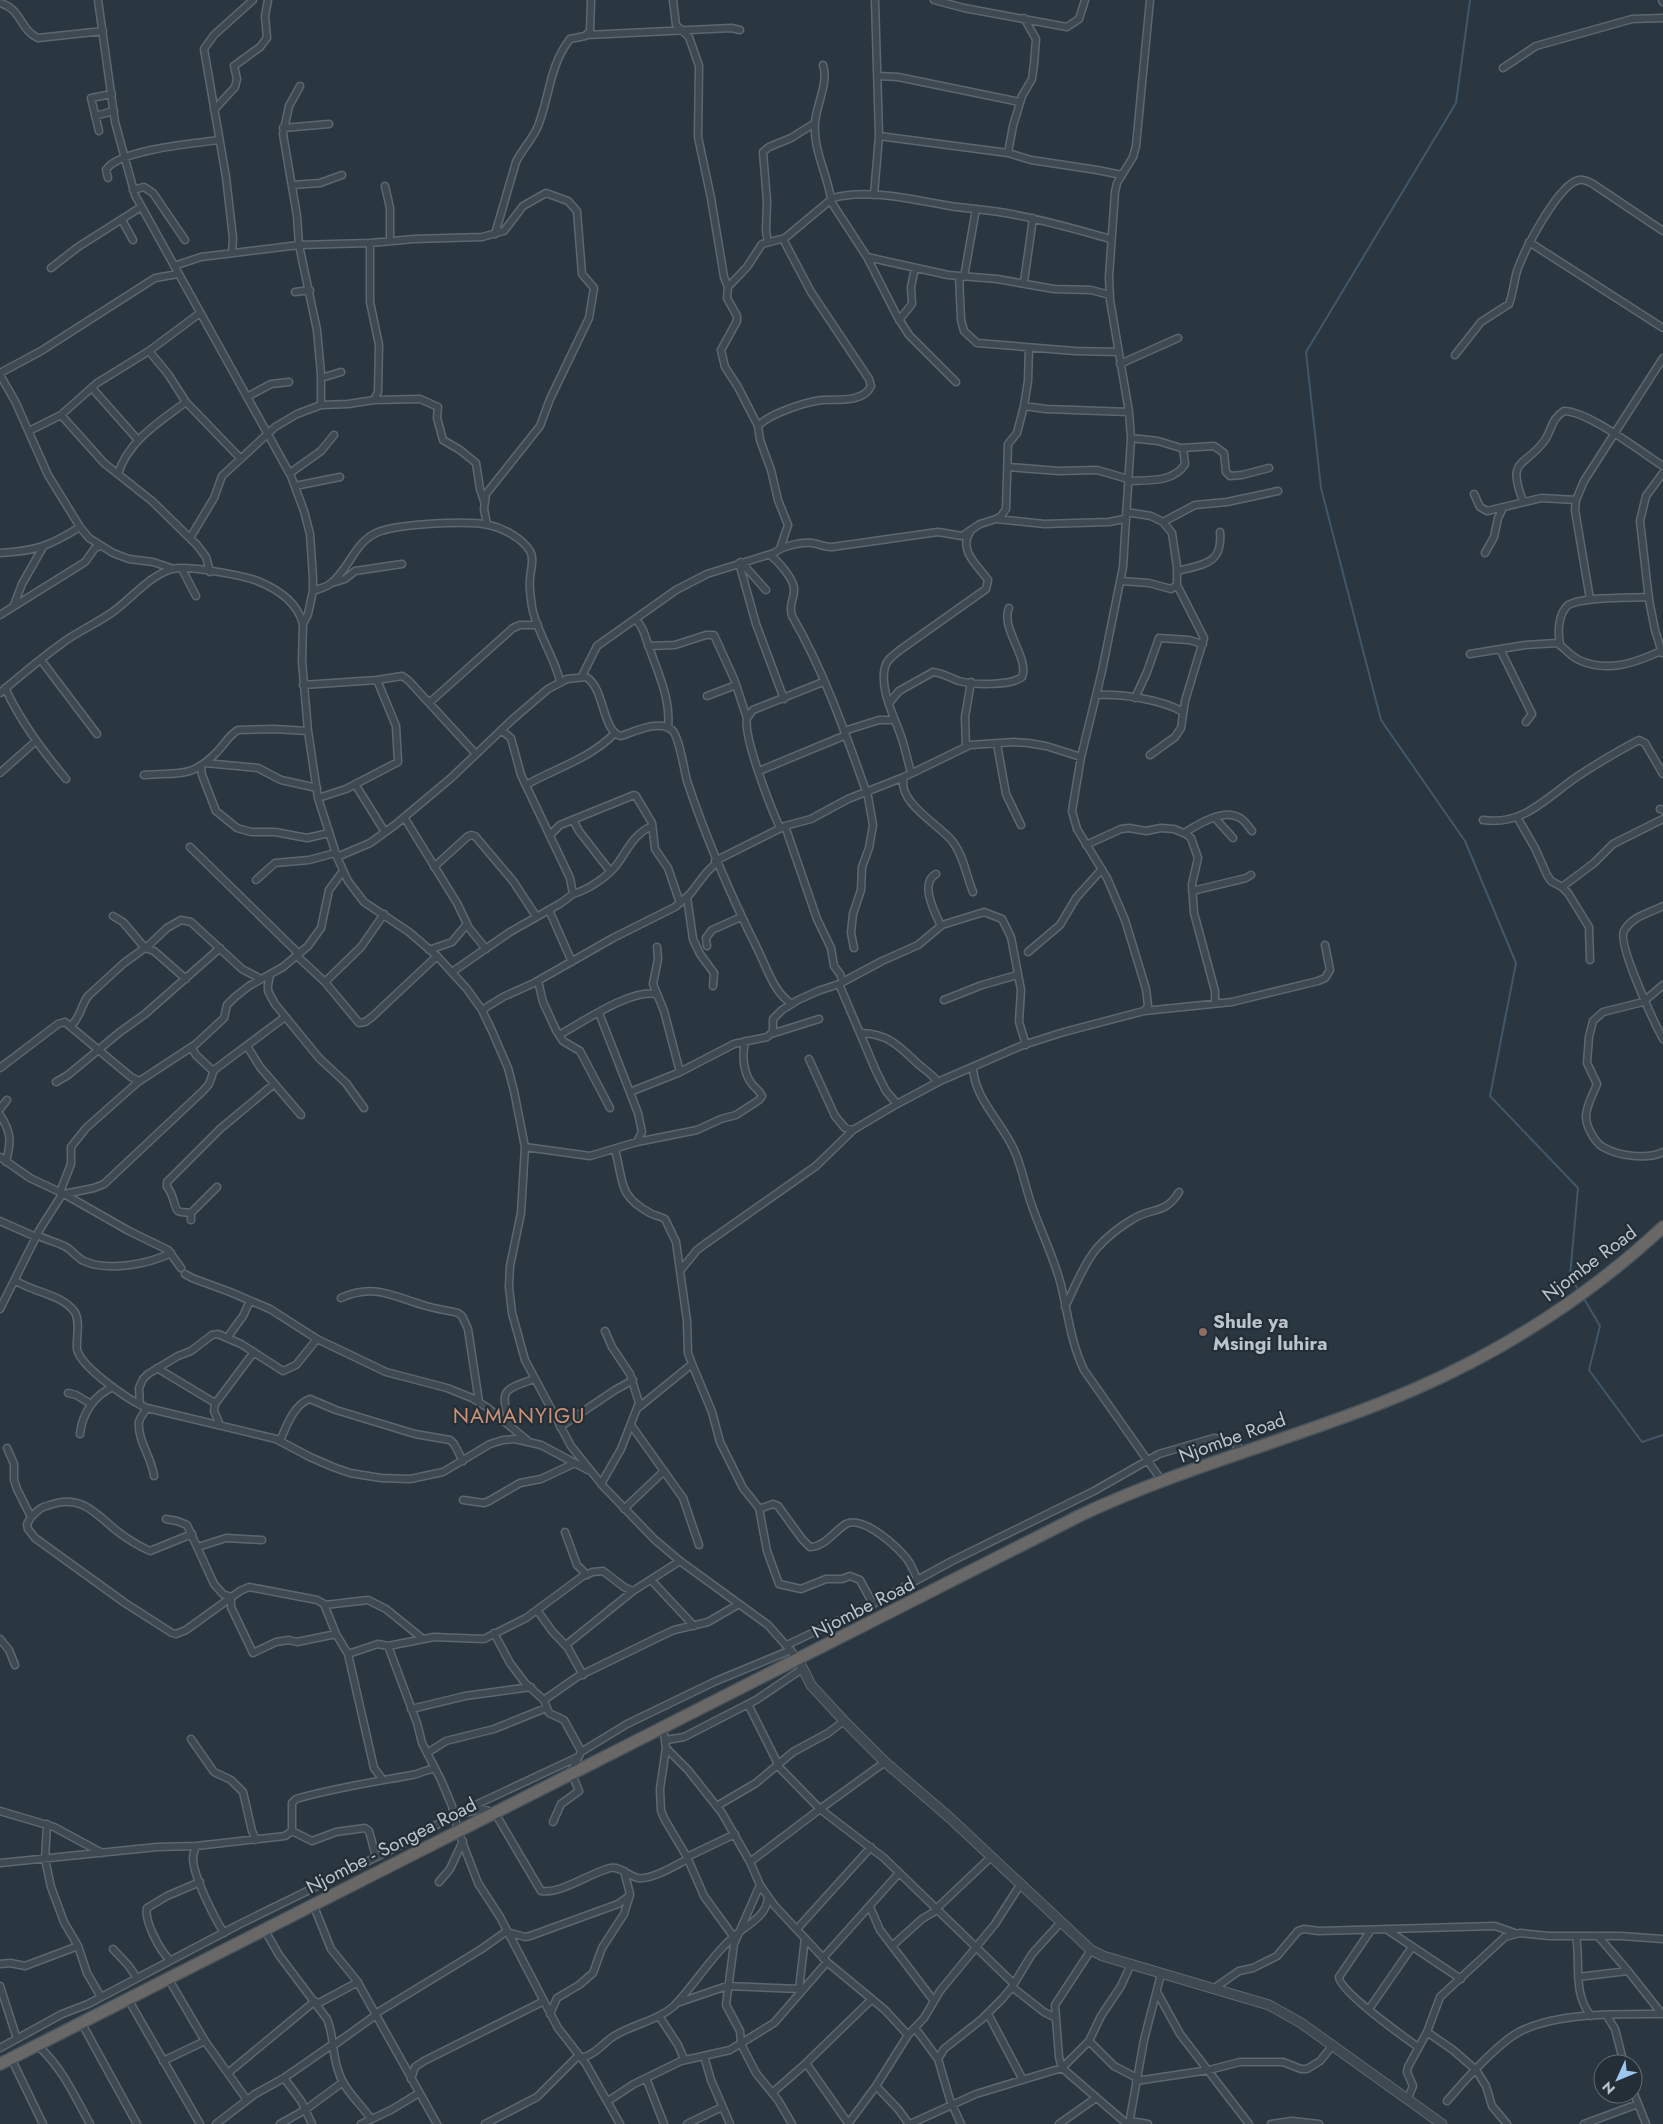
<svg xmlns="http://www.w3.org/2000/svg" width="1663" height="2124" viewBox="0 0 1663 2124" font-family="Jost,sans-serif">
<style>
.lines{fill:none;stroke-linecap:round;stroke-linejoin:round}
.stream{stroke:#425768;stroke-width:2}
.minor-casing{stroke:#5d676f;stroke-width:9}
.tertiary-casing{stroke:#5d676f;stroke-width:11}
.trunk-casing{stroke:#49545c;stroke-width:14}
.minor{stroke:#3e4951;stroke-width:6}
.tertiary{stroke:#3e4951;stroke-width:9}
.trunk{stroke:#6a6866;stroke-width:11}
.education-dot{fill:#8d6e63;stroke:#232e37;stroke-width:2}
.labels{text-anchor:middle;stroke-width:4.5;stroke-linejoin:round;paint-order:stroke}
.street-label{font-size:19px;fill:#bcc4cb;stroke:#232e37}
.poi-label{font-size:19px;font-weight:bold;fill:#bcc4cb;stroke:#232e37;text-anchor:start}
.quarter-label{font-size:21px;letter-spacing:1px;fill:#cc9176;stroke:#232e37}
</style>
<rect width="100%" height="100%" fill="#2a3741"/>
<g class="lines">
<path class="stream" d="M1470 0 1456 103 1306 352 1321 488 1381 720 1465 841 1516 963 1490 1096 1578 1188 1570 1276 1579 1291
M1583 1297 1600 1326 1589 1370 1642 1442 1663 1435"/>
<defs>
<path id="minor" d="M98 0 115 122 135 195 291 476 304 511 310 534 313 578V591L308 614 303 624 302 661 308 731 318 798 337 857 348 881 364 902 409 932 437 956 467 989 482 1010 492 1031 508 1068 514 1091 525 1147 521 1213 510 1266 509 1287 512 1313 525 1360 571 1446 603 1486 654 1539 680 1561 768 1625 798 1659
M673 0 676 25 689 37 699 66 698 137 711 198 724 277 728 287
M934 0 964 8 1067 27 1079 19 1085 0
M1662 0 1663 2
M0 3C21 8 20 30 38 38L103 31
M587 35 731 28 740 30
M823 65C829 83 816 105 815 123 813 150 827 173 831 199
M1503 68 1536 46 1632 19 1663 18
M878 76 898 77 1020 102
M300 86 289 106 283 134 297 216 299 245 317 330 321 374V405
M214 110 235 87 237 79 234 66 260 47 267 38 265 16 268 0
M95 116 114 111
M283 128 329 124
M99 131 91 98 112 94
M879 136 1008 153 1031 160 1097 170 1122 175
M1008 153 1013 126 1022 96 1032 79 1034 64 1036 39 1024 18
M108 178 106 170C117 150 196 143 219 140
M292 185 320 183 342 175
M385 186 390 208V241
M133 190 144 187 153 193 185 240
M874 195 879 136 875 0
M830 200 867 257 897 316 909 335 956 382
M122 220 133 240
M495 234 516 162C522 149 533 139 538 126 550 96 549 66 570 39L585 36 590 31 591 0
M768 242 766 231 767 201 763 152 769 147 791 138 815 123
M1529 242 1663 328
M232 253 233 238 226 177 204 49 214 35 253 0
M867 257 948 275 997 279 1054 289 1091 290 1110 295
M174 266 201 257 299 245 370 243 414 239 482 237 504 231 523 206 546 193 568 201 577 211 582 274 594 288 589 318 550 399 540 426 486 494 484 509 487 524
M51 268 78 247 141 207
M959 276 961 320 964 331 977 343 1075 351 1118 352
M964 277 976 209
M1024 282 1033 218
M295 292 310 290
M899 320 912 304 911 287 915 268
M149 351 168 374 186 402 240 458
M1455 355 1481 322 1509 304C1513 294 1514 281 1517 271 1524 251 1558 184 1579 180 1584 179 1589 182 1593 184L1663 231
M1120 364 1178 338
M0 373 41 351 155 278 178 274
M0 375 15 401 48 475 80 527 89 538 113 553 129 559 153 562 174 569
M321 378 341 372
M92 388 138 440
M247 397 271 384 289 382
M374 400 420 399 438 407 437 418 443 440 460 450 476 463 480 489 484 501
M1024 406 1046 409 1129 412
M61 415 104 463 152 501 197 545 206 557 210 572
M758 426 738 387 725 367 721 350 737 321V316L727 298 728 287 747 267 762 244 785 238 833 198C867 188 915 200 950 206 970 209 991 210 1011 214 1044 220 1078 230 1111 239
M29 431 61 415 97 383 149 351 200 313
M1131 438 1158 441 1181 448 1214 446 1224 453 1226 472 1230 476 1242 475 1269 468
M1008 467 1059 471 1097 470 1128 479
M290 473 321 451 334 435
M118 474C128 441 159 422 186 402
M1128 481C1147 480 1174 483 1185 464L1183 448
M295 486 340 477
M1474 494 1480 507 1487 511 1541 498 1576 500
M1523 501C1506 457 1525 468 1545 440 1552 429 1552 418 1564 411 1588 411 1641 452 1663 466
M1126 512 1151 516 1163 522 1172 533 1177 567V585L1204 638 1185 701 1181 728 1175 737 1150 755
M996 519 1001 516 1006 509 1008 444 1017 433 1024 406 1028 381 1029 348
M1163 522 1195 505 1227 502 1278 491
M190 538 214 498 222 476 275 427 297 414 321 405 348 404 374 400 378 392 379 345 370 302V243
M780 549 788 525 778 500 771 470 760 440 758 426C769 414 805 402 822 400 836 399 864 403 871 386L869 379 811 292 783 239
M0 553C37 551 49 546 80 527
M1485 553 1494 537 1498 518 1503 508
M770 555C778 561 793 578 794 588 795 599 788 603 792 616 824 671 845 732 866 791
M741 562 766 590
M739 563 756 624 784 699
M182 569 196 596
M1178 571C1204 564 1223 564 1220 532
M1121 581 1149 583 1171 589 1177 585
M332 583 345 579 355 571 402 564
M313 591C319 589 326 587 330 584 349 570 354 543 376 533 394 524 468 520 489 525 503 528 522 538 530 551 535 559 530 571 530 580 529 589 531 598 532 607 537 633 554 656 560 681
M1590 599 1575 510 1576 500 1584 481 1663 358
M14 605 22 584 43 547
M0 615 85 562 95 548 100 546
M635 619C644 627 645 637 649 647 658 673 671 699 668 728
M1560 645C1558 633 1558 617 1566 607 1575 596 1634 598 1649 597
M648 646 675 645 706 635H714L734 679 747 718
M1500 649 1532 714 1526 722
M1662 653 1655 630 1649 600 1640 521 1646 496 1663 473
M1470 654 1525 645 1557 643C1565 648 1570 656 1579 660 1607 673 1635 663 1661 651
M41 660 97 734
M582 676 597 646 676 590 707 574 774 553C782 546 801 542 812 543 819 544 824 547 832 547L938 532 962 536 980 524 996 519 1044 524 1109 522 1124 519
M303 685 377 680 402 676 408 680 476 754
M5 688C21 722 42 750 66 779
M0 693C21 675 43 657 65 641 81 630 99 622 114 611 133 597 149 576 172 569 188 565 239 575 255 580 276 588 297 601 303 624
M1096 695C1122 694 1161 699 1183 712
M707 696 736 685
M1135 698 1147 672 1159 638 1189 640 1203 644
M429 703 513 628 520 625H538
M889 703 899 691 933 672C943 673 950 678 959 681 974 685 1010 686 1022 677 1030 659 1000 628 1009 608
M844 731 879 720H894
M997 744 1006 794 1021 825
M966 747 965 717 971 682
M205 763 258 768 281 780 317 788
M201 766 202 775 216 811 237 828 251 832H275L307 838 329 833
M759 771 846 735
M0 773 36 741
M911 773C907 758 904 742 898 728 891 710 880 687 885 667 887 659 894 655 900 650L986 589 988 580C978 566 958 550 970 532
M144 775C178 772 190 779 216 753 224 745 229 735 238 730L274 729 308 731
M904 777C896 802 940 825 953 842 964 857 966 875 973 892
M355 784 385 832
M526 785C556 768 589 759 614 734
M318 798 346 789 398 762 396 726 377 680
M1660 809 1663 810
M404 817 457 903 469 928 486 949
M1517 817 1535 848 1547 875 1551 881 1562 887 1568 893 1589 927 1590 960
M1215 818 1233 838
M573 820 579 831 610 871
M1483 820C1524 826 1547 797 1578 776 1598 763 1618 751 1639 740L1645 743 1663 774
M785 826 817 919 831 948 834 966 840 974 843 982
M780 828C771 808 743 737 747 718L753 710 823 682
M1184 833C1197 825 1222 809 1238 817 1244 819 1248 826 1252 831
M550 835 560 825 634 795 636 796 652 823 655 849 668 868 680 903
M1086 845 1121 829 1129 828 1146 831 1161 828 1174 829 1186 834 1191 838 1198 858 1192 884 1194 913 1215 991V1003
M190 847 299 954
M337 857 370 843 395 825 451 778 513 719 548 689 567 679 586 677C605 688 602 732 621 736 634 732 659 719 672 730 679 736 684 769 687 781 707 841 730 894 758 950 767 968 774 993 792 1004
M715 861 785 826 811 819 848 799 904 777 970 745 1014 742 1028 743 1046 746 1081 757
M434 867 467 837 471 835 475 836 513 881 536 916
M936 874C919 883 935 913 941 926
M256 880 275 863 309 860 335 853
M1562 887 1594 863 1613 844 1663 819
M1192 891 1246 878 1251 875
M573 894C588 890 609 876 618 863 628 849 634 834 652 826
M687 897 693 939 700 954 714 973 713 986
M1663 906C1650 913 1632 916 1624 931 1617 944 1655 1024 1663 1039
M549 910 572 962
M113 916 123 922 145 948 154 951 186 979
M707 946 706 938 712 930 741 917
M657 947 658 959 653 984 664 1011 680 1072
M854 948 851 933 853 914 861 890 862 867 869 848 873 825 867 791
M429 950 452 942 467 924
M1028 952 1060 925 1076 898 1102 869
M297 956 325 982 359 1023 365 1022 372 1017 437 956
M452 972 510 932 561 903 573 894 570 878 521 775 511 738 501 730
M270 975 268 985V991L275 1004 319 1058 346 1083 364 1108
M538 981 543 1002 556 1030 563 1041 580 1051 610 1108
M325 982 361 947 384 914
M839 984 876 1071 886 1091 897 1104
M1663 985 1643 1002 1603 1012 1593 1021 1589 1037 1587 1063 1597 1084C1593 1095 1586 1105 1586 1117 1586 1126 1595 1143 1603 1147 1618 1156 1648 1160 1663 1152
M944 1000 982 985 1017 975
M482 1010 503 997 534 983 613 938 675 907 690 894 706 873 716 863
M1144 1011 1232 1002 1318 981 1325 978 1330 970 1325 945
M599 1013 638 1113 642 1132 637 1142
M71 1026C82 1015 80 1007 88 996L124 963 149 945 167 928 181 920 191 922 242 969 261 979
M862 1033C889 1034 900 1047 918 1064 925 1070 932 1074 938 1082
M771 1034 819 1019
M559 1035C583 1022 630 989 656 994
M247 1046 260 1067 301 1115
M192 1048 196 1055 213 1071
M809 1059 835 1116 845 1128 853 1130
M973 1067C974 1099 1003 1123 1015 1152 1022 1168 1025 1186 1031 1203 1040 1230 1054 1257 1061 1285 1068 1314 1071 1343 1084 1370L1162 1481
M0 1068 58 1024 65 1022 131 1077 139 1081
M56 1082 68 1075 120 1032 145 1014 220 948
M630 1092 678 1073 734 1044 767 1037 773 1032V1019L782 1010 798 1000 818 991 839 984 882 961 918 945 942 925 984 912 1002 919 1011 937 1021 990 1019 1022 1026 1045
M0 1109 7 1100
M0 1115C12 1133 11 1142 6 1162
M525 1147 590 1156 637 1142 697 1130 721 1119 736 1115 759 1100 762 1096C759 1090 756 1089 752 1084 743 1073 742 1055 745 1041
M615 1150C624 1181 617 1195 650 1213 655 1216 660 1216 665 1219L676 1242 687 1321 688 1353 692 1364 712 1412 720 1442 743 1488 759 1508 767 1551 779 1584 801 1589 826 1579H842L850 1576 860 1580 873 1604
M0 1157 30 1178 64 1194 129 1231 168 1250 181 1268
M60 1192 71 1164V1147L86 1128 138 1082 196 1044 224 1018 227 1005 235 997 249 986 283 967 308 946 321 928 329 890 343 871
M64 1194 94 1188 104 1184 203 1091 209 1084 214 1070 285 1017
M191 1213 217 1187
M191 1220V1213C187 1212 182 1213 178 1211 174 1208 174 1194 167 1187V1182L220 1129 274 1084
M0 1221 36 1237
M37 1235C46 1240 57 1242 66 1247 73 1251 77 1258 84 1261 108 1272 149 1264 171 1253
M680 1271 697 1250 705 1244 816 1166 853 1130 897 1104 940 1081 1023 1045 1064 1032 1144 1011 1148 1006 1146 989 1125 920 1107 878 1077 829 1072 811 1081 757 1102 671 1123 567 1131 438 1129 412 1110 300 1109 277 1115 192 1117 183 1133 157 1136 146 1150 0
M185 1274 192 1278 230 1292 270 1309 317 1339 386 1372 447 1388 472 1398 488 1408 528 1441
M16 1281C33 1292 61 1294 74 1311 81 1320 76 1338 77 1349 80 1367 130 1401 147 1408L276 1439 310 1457 333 1467 350 1473 381 1478 410 1479 443 1472 490 1444 503 1440 515 1439 541 1445 588 1470
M341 1298C373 1283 393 1296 423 1305 435 1309 446 1310 458 1313L462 1316 468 1329 479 1402
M1065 1307C1074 1289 1084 1263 1097 1248 1106 1238 1121 1226 1133 1219 1152 1207 1165 1215 1179 1192
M0 1309 40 1229 63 1193
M227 1338 243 1316 250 1301
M157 1368 215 1403
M68 1393 76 1395 91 1404
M140 1405 139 1388 143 1379 148 1374 178 1356 191 1351 212 1335 218 1334 241 1344 283 1371 296 1365 317 1339
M147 1408C144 1413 140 1417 139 1422 137 1440 152 1458 154 1476
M638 1408 692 1364
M220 1425 214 1411 215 1404 254 1352
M510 1425C501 1390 500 1391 534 1379
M631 1425 683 1498 699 1545
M560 1427 615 1390 633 1380
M80 1434C82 1414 94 1395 113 1387
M280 1441C286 1427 294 1404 310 1399L336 1410 415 1434 450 1440 454 1444 463 1461
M7 1448 14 1464V1480L17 1489 31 1517 27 1524 28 1529 35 1538 125 1603 172 1633 176 1634 186 1630 240 1591 249 1587 317 1600 324 1604 336 1634 348 1654 374 1768 383 1780
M601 1484 621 1449 639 1403 630 1374 612 1347 605 1331
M463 1500 484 1503 489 1501 520 1483 541 1479 575 1463
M624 1509 664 1471
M759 1509 773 1504 778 1506 802 1539 810 1547C825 1547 834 1531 846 1524 863 1515 900 1548 909 1562 912 1567 915 1574 917 1579
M31 1517C41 1507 40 1508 53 1504 82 1495 96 1514 117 1531 126 1538 139 1546 150 1551L192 1534
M166 1519 177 1521 187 1525 214 1584 223 1594 231 1597V1607L253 1653 276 1642 289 1640 297 1642 336 1634
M565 1532 577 1565 587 1575
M198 1547 226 1538 262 1540
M652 1581 694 1626
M325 1605 368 1600 386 1609 423 1639
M537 1610 552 1631 568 1648 583 1675
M494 1633 510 1663 525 1683 544 1700 549 1713 564 1720 580 1749 581 1752 571 1772 579 1791 561 1804 553 1822
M0 1639 9 1650 15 1665
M566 1645 633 1591
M787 1645 873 1604 952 1561 1094 1491 1159 1454 1214 1438 1232 1442 1244 1452
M388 1646 417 1723 422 1743 441 1780 452 1806 458 1831 478 1883 500 1917 558 2028 586 2064 620 2124
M348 1654 378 1644 388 1646 434 1637 484 1639 526 1618 583 1576 593 1572 603 1571 624 1587 633 1591 680 1561
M544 1700 577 1677 659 1637 674 1630 708 1622 739 1604
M748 1704 778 1764
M411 1709 465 1696 531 1687
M663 1727 666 1748 660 1789 661 1811 665 1820 687 1857 704 1896 733 1936
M191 1739 214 1772 231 1780 243 1792 252 1831 256 1840
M666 1740 684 1737 756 1700 802 1669
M666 1748 688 1770 722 1813 750 1862 760 1885 774 1905 827 1962 885 2010 908 2035
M581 1752 627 1724 716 1681 791 1650
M427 1753 446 1741 494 1729 546 1708
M777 1765 820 1809 884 1858 1014 1984
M717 1806 756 1783 793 1752 828 1733 844 1721
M467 1809 578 1757
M820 1809 885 1762
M0 1811 54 1827 102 1853
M47 1824 45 1859 51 1887 64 1922 78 1946 87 1973 101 1997
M292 1831 312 1841 336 1832 365 1828 369 1831 376 1857
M196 1846C195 1850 193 1854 193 1858 193 1876 214 1917 224 1933
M687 1857 735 1834
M750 1862 820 1809
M0 1863 157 1847 196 1846 285 1836 292 1831V1803L296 1799C334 1788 374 1782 412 1775 420 1774 426 1769 435 1769
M439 1882 450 1869 463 1841
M760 1885 734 1944 726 2005 740 2031 741 2044 756 2073 778 2100 792 2124
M313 1904 331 1949 357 1981 437 2124
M870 1907 880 1930 934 2001
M936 1909 991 1857
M264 1929 279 1955 327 2019C334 2035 332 2053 338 2070 343 2089 360 2103 371 2119
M797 1929 871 1847
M1386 1929 1461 1979
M1371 1930 1339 1977C1339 1991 1404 2037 1418 2047
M507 1932 525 1937 530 1936 618 1904 628 1897 630 1894 624 1871
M1576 1936C1581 1963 1572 1993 1591 2016
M1598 1936 1628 1971 1662 2014
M892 1946 922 1919 937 1910
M113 1949 128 1965 137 1978
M1091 1950 1055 2005 1059 2057 1062 2068 1127 2124
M823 1958 899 1873
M170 1960C160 1951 144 1921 147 1908L167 1896 200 1882
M0 1964 10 1963 25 1966 78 1946
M1578 1977 1628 1971
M168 1978 205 2041 247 2100
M0 1986 17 2039
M1012 1987 1044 2012 1056 2018
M799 1989 805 1938
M1213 1989 1239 1971 1253 1968 1277 1956 1298 1931 1304 1929 1319 1931 1495 1926 1515 1933
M1157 1992 1180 2034 1249 2124
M128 1999 200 2124
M680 2002 727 1986 801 1989
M317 2004 358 1982
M1369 2009 1412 1947
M375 2014 480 1950 507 1931
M550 2014 557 1998 579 1985 593 1973 602 1948 624 1914 630 1895
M988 2014 1023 2080
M659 2016 678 2045 684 2059
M1607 2016 1615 2029 1624 2064
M81 2022 137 2124
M915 2028 938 2059 950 2100 961 2124
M1427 2032 1453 2050 1476 2070 1486 2086 1492 2106 1507 2124
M1089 2041 1114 2066 1137 2078
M37 2045C62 2067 74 2095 90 2124
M334 2045 376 2015
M0 2048 62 2014 88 2004 240 1924 403 1844 454 1815 483 1809 495 1813 541 1891C561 1894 588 1874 610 1868 621 1866 628 1876 638 1878 652 1880 676 1865 688 1859
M704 2056 711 2080 730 2124
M11 2058 43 2124
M581 2058C596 2054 602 2044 614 2036 633 2024 657 2021 674 2006 695 1984 711 1957 733 1937 746 1925 767 1917 768 1897
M938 2059 944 2049 982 2019 1003 1998 1012 1987 1032 1954 1061 1922
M163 2061 205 2041
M806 2063 848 2123
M228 2073 315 2001
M284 2078 301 2101 312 2124
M646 2078 664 2124
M411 2079 415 2067 424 2061 544 2001
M1136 2081 1209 2070 1240 2062H1283L1301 2069H1307L1320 2061 1333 2045
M876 2086 898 2109 909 2124
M1633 2091 1646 2124
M772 2093 803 2066 872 1999
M1408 2098 1413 2086 1407 2072 1408 2067 1427 2032 1440 1997 1505 1937 1520 1933 1549 1936H1621L1663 1939
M608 2101 634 2084 681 2061 730 2050 774 2023 827 1962
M1447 2101C1463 2082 1498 2043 1519 2032 1557 2012 1620 2014 1663 2014
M1130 2121 1148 2124
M216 2124 255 2094 284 2078 333 2044
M280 2124 305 2110 343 2082
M361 2124 391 2110 419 2093
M485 2124 537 2097 579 2055
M687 2124 722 2107
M848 2124 876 2086 908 2035 924 2018 940 1991 995 1924 1020 1885
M910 2124 976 2094 1062 2068 1089 2041 1101 2016 1121 1986 1131 1964
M1059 2124 1096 2098
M1129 2124 1144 2040 1161 1974
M1271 2124 1292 2121 1319 2124
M1584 2124 1638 2104"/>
<path id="tertiary" d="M798 1659 811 1685 844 1721 885 1762 950 1818 1091 1950 1103 1956 1269 2005 1301 2023 1442 2124"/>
<path id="trunk" d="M0 2064 1083 1514C1190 1464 1306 1436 1415 1389 1505 1350 1591 1294 1663 1227"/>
</defs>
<use href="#minor" class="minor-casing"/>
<use href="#tertiary" class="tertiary-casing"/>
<use href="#trunk" class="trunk-casing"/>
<use href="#minor" class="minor"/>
<use href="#tertiary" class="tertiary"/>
<use href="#trunk" class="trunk"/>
</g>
<circle class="education-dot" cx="1203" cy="1332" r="5"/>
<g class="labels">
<g class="street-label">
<text transform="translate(1589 1263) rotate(-37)" y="7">Njombe Road</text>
<text transform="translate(1232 1437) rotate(-20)" y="7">Njombe Road</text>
<text transform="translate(863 1607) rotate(-27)" y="7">Njombe Road</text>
<text transform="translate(391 1845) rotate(-27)" y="7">Njombe - Songea Road</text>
</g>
<g class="poi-label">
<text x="1213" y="1328">Shule ya<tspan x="1213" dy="22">Msingi luhira</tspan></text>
</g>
<g class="quarter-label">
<text x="519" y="1423">NAMANYIGU</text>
</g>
</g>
<g transform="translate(1618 2079) rotate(226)"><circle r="24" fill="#232e37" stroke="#606a72"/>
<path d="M0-4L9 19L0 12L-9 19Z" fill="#9dc6ef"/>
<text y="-8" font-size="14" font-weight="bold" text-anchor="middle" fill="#bcc4cb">N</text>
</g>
</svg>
